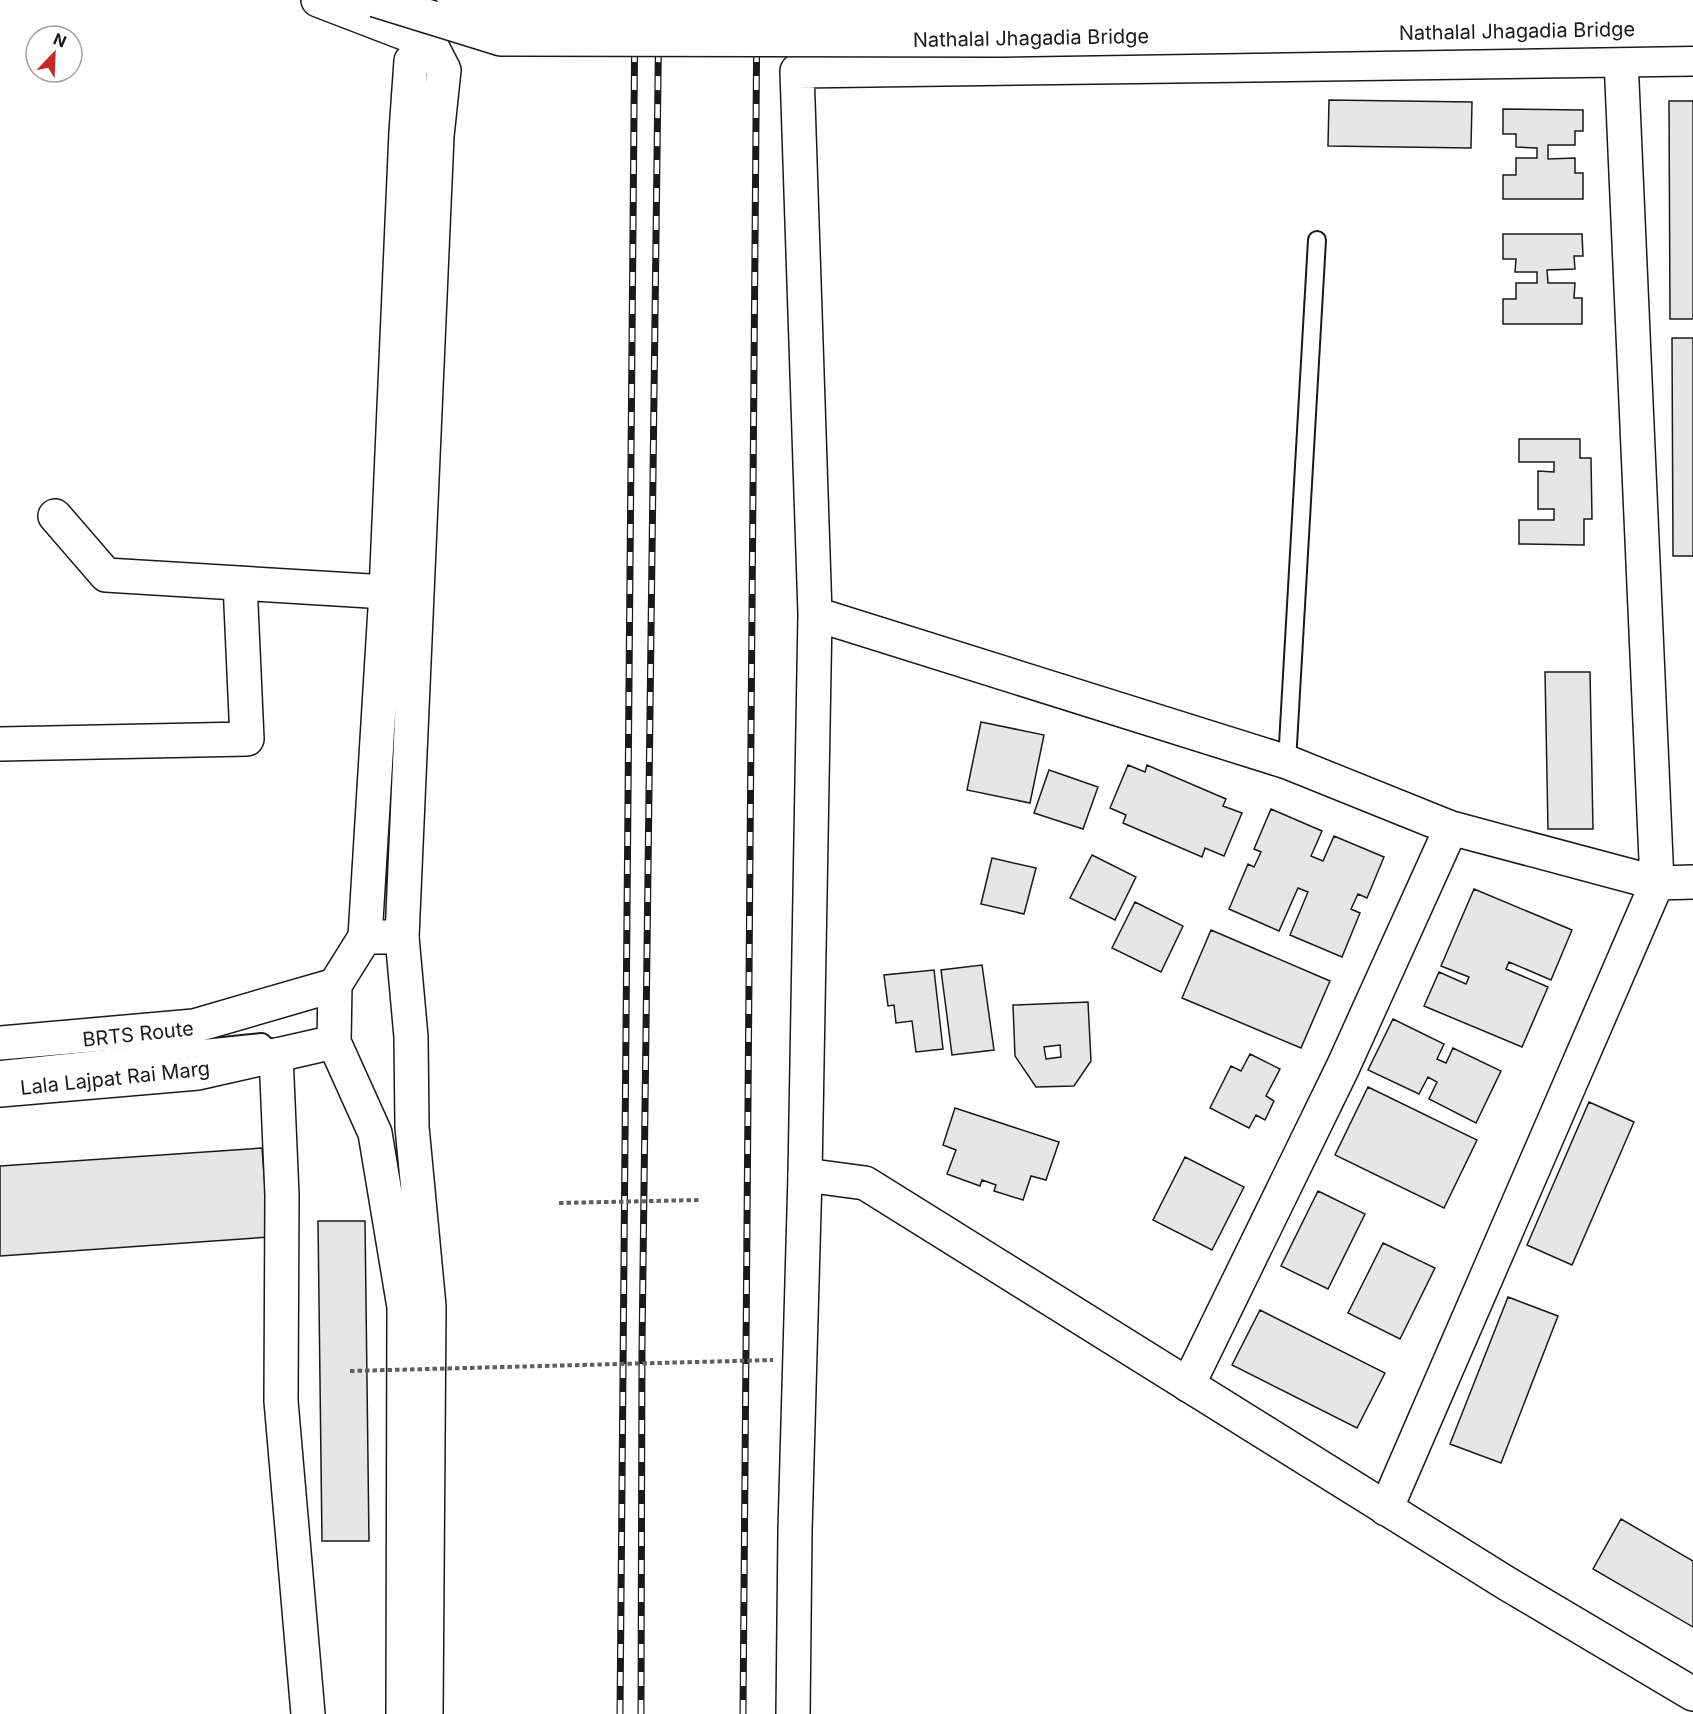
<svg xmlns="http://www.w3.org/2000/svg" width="1693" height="1714" viewBox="0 0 1693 1714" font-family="Inter,sans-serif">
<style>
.building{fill:#e6e6e6;stroke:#1a1a1a;stroke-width:1.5;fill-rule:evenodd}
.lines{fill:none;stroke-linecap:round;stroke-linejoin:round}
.service-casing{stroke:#1a1a1a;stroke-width:20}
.minor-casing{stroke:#1a1a1a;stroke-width:36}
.tertiary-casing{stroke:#1a1a1a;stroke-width:36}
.secondary-casing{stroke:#1a1a1a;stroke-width:36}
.service{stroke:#fff;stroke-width:16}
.minor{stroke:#fff;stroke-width:33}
.tertiary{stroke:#fff;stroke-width:33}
.secondary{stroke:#fff;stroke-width:33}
.rail-casing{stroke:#1a1a1a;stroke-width:7}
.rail{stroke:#fff;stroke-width:4.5;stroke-dasharray:14;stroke-linecap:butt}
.tertiary-bridge-casing{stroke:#1a1a1a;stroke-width:36;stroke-linecap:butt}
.path-bridge{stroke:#5f5f5f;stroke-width:4;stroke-dasharray:4.5 3;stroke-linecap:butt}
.tertiary-bridge{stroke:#fff;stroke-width:33}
.labels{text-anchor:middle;stroke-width:4.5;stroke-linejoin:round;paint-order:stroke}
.street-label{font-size:20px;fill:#1a1a1a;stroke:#fff}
</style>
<rect width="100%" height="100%" fill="#fff"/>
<path class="building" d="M1329 100 1472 102 1471 148 1328 146Z
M1669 101H1693V319H1670Z
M1503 109 1583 110V131H1575V145H1548V159L1575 158V173H1583V199H1503V175H1516V158H1537V148L1516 147V134H1503Z
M1503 234H1582L1583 256H1574L1575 269 1547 270 1548 283H1575L1574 298H1582V324H1503V299H1516V283H1537V272H1515L1516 259H1503Z
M1672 338H1693V556H1673Z
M1519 439H1580V458H1591L1592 519H1584V545L1519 544V520H1554V509H1538V471L1554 472V462H1519Z
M1545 672H1590L1593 829H1548Z
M981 722 1044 735 1030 803 967 790Z
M1128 765 1145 772 1147 765 1226 799 1223 806 1242 813 1224 856 1205 848 1202 857 1123 823 1126 815 1110 808Z
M1049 770 1098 787 1083 829 1034 813Z
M1271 809 1322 831 1311 856 1323 861 1334 836 1384 857 1367 898 1358 894 1351 909 1360 913 1342 957 1290 935 1308 892 1298 888 1279 931 1229 909 1248 864 1254 867 1261 852 1254 849Z
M1092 855 1136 877 1115 920 1070 898Z
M992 858 1036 868 1024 914 981 904Z
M1474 889 1572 930 1551 980 1509 962 1506 969 1548 987 1522 1047 1424 1006 1439 972 1466 984 1469 977 1441 966Z
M1135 902 1183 926 1161 972 1112 948Z
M1211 930 1330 981 1301 1048 1182 998Z
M982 965 994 1050 952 1055 941 970Z
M934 970 943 1049 916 1052 912 1021 896 1023 894 1005 888 1006 884 975Z
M1088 1002 1091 1061 1074 1086 1036 1087 1015 1056 1013 1005ZM1060 1045 1061 1057 1046 1059 1044 1047Z
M1393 1019 1444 1044 1437 1059 1446 1063 1453 1048 1501 1071 1476 1123 1429 1099 1437 1082 1428 1077 1419 1094 1368 1070Z
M1250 1054 1280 1069 1266 1096 1274 1101 1265 1120 1256 1115 1249 1128 1210 1108 1231 1066 1241 1071Z
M1368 1087 1477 1140 1444 1208 1335 1155Z
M1589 1102 1634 1122 1572 1265 1527 1245Z
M955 1108 1059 1142 1046 1180 1031 1176 1023 1200 994 1191 996 1185 982 1180 980 1186 947 1174 956 1150 943 1145Z
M262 1148 269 1237 0 1256V1166Z
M1185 1157 1244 1187 1212 1250 1153 1220Z
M1318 1191 1365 1214 1328 1289 1281 1266Z
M318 1221H365L369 1541H322Z
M1383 1243 1435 1268 1400 1339 1348 1313Z
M1508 1297 1558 1316 1501 1463 1450 1444Z
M1260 1310 1385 1373 1357 1428 1232 1365Z
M1621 1519 1693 1561V1627L1593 1569Z"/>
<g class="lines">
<defs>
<path id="service" d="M1287 762 1317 240
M0 1069 262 1042 276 1055"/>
<path id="minor" d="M55 516 106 575 386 592
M815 614 797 71 1693 59
M0 744 247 739 240 583
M276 1055 282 1195 281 1401 308 1714
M805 1175 815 614 1287 762 1451 828 1657 883 1621 59
M1188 1385 1343 1067 1451 828
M1386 1509 1657 883 1693 882"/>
<path id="tertiary" d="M318 0 430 43 444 70 437 136 402 937
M365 937 386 592 406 132 411 61 430 43 434 24
M793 1714 795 1531 805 1175 865 1183 1506 1583 1693 1694"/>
<path id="secondary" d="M0 1043 194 1026 335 985
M0 1090 198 1073 334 1042
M403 1714 404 1307 375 1133 334 1042 335 985 365 937H402L411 1037 412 1127 429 1306 426 1714"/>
</defs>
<use href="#service" class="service-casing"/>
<use href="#minor" class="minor-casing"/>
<use href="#tertiary" class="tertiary-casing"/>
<use href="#secondary" class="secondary-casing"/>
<use href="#service" class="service"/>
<use href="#minor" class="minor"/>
<use href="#tertiary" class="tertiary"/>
<use href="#secondary" class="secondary"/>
<defs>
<path id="rail" d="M620 1714 635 0
M641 1714 642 1347 659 0
M743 1714 757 0"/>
</defs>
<use href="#rail" class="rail-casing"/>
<use href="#rail" class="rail"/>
<defs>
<path id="tertiary-bridge" d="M375 0 501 39 1002 40 1693 29
M454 0 505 15 554 16H1003L1693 5"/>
</defs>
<use href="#tertiary-bridge" class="tertiary-bridge-casing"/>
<path class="path-bridge" d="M559 1203 701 1200
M350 1371 773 1360"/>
<use href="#tertiary-bridge" class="tertiary-bridge"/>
</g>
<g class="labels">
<g class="street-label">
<text transform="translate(1517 31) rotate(-1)" y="7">Nathalal Jhagadia Bridge</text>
<text transform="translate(1031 38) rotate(-1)" y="7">Nathalal Jhagadia Bridge</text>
<text transform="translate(138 1034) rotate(-6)" y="7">BRTS Route</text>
<text transform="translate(115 1078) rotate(-6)" y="7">Lala Lajpat Rai Marg</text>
</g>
</g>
<g transform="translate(54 54) rotate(23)"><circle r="28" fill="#ffffff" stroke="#a3a3a3" stroke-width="1.5"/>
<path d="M0-4.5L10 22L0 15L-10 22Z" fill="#c62828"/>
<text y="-9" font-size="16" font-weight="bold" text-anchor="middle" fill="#1a1a1a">N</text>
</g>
</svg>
